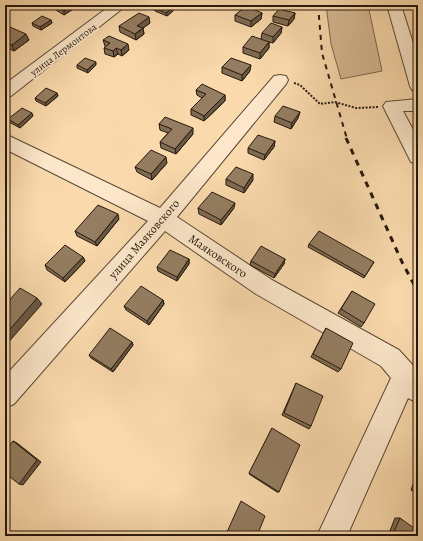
<svg xmlns="http://www.w3.org/2000/svg" width="423" height="541" viewBox="0 0 423 541" font-family="Alegreya,serif">
<style>
.green{fill:#d6b992;stroke:#7e6850}
.lines{fill:none;stroke-linecap:round;stroke-linejoin:round}
.minor-casing{stroke:#5a4836;stroke-width:2}
.path{stroke:#25180e;stroke-width:2;stroke-dasharray:2 1.5;stroke-linecap:butt}
.minor{fill:#fce7ca;fill-rule:evenodd}
.rail-far1{stroke:#25180e;stroke-width:2;stroke-dasharray:5 5;stroke-linecap:butt}
.rail{stroke:#25180e;stroke-width:3;stroke-dasharray:6 6;stroke-linecap:butt}
.wall{fill:#7f6c53;stroke:#25180e}
.shaded-wall{fill:#685844;stroke:#25180e}
.building{fill:#947d61;stroke:#25180e}
.labels{text-anchor:middle;stroke-width:4;stroke-linejoin:round;paint-order:stroke}
.far-street-label{font-size:10px;fill:#25180e;stroke:#fce7ca}
.street-label{font-size:12px;fill:#25180e;stroke:#fce7ca}
</style>
<rect width="100%" height="100%" fill="#fadaad"/>
<filter id="stains"><feTurbulence type="fractalNoise" baseFrequency=".005" numOctaves="4"/><feColorMatrix values="0 0 0 0 .2 0 0 0 0 .09 0 0 0 0 .02 0 0 0 .5 -.17"/></filter>
<radialGradient id="worn" r=".72"><stop offset=".6" stop-color="#630" stop-opacity="0"/><stop offset="1" stop-color="#630" stop-opacity=".3"/></radialGradient>
<path class="green" d="M326 5H368L382 71 341 79 331 44Z"/>
<g class="lines">
<defs>
<path id="minor" d="M111 5H127L11 96 5 98V84Z
M387 5H401L418 59V91L412 90 410 86Z
M280 75 286 76 288 80 286 84 177 217 272 280 399 350 418 371V403L408 398 347 536H317L391 378 381 366 256 294 165 231 14 404 5 408V376L148 221 5 149V134L160 208 274 76Z
M418 99V111H403L418 139V164L411 162 383 106 386 102Z"/>
</defs>
<use href="#minor" class="minor-casing"/>
<path class="path" d="M294 83 300 85 320 104 335 102 356 108 378 107"/>
<use href="#minor" class="minor"/>
<path class="rail-far1" d="M318 5 322 53 347 139"/>
<path class="rail" d="M346 138 402 262 418 292"/>
</g>
<path class="wall" d="M55 7H76L64 15 56 10Z
M154 8 173 11 167 16 155 11Z
M262 13 261 19 251 27 235 21V15Z
M295 13 294 19 288 26 273 22V16Z
M51 20 52 23 41 30 33 26 32 23Z
M150 23 143 28 144 34 136 40 120 32 119 26Z
M282 27 281 33 273 43 269 42V48L260 59 243 53V47L261 39 262 33Z
M5 31 29 40 14 51 5 47Z
M103 40 129 50 122 56 118 54 114 57 105 54 104 48 105 47V46Z
M77 65H96L88 73 77 68Z
M222 67 250 71 242 81 222 73Z
M196 90 225 95V101L204 121 191 115V109L202 98 197 95Z
M57 93 58 96 46 106 36 101 35 98Z
M300 112 298 118 291 129 274 122 275 116Z
M33 116 20 128 9 122 8 119Z
M159 124 193 134 176 154 161 148 160 142 168 133 160 130Z
M275 141 274 147 264 160 248 153V148Z
M167 163 152 180 137 172 135 167Z
M226 179 253 180 244 193 226 185Z
M198 208H234L221 225 199 214Z
M119 219 97 246 77 236 75 231Z
M309 244 374 262 364 278 308 247Z
M83 257 85 261 65 282 47 270 45 265Z
M189 259V264L177 281 158 271 157 267Z
M285 259 284 264 274 278 250 265 251 261Z
M352 291 364 323 361 327 338 313Z
M163 300 164 304 149 325 126 310 124 306Z
M326 328 341 369 338 372 311 357Z
M132 342 133 345 113 372 91 358 89 355Z
M296 383 311 426 309 429 282 415Z
M272 428 279 492H277L249 474Z
M418 471V494L411 490Z
M395 518H400L418 536H388Z"/>
<path class="shaded-wall" d="M73 5H76V7L64 15V11Z
M172 8 173 11 167 16 166 13Z
M262 13 261 19 251 27V21Z
M295 13 294 19 288 26 289 20Z
M149 17 150 23 138 32 137 26Z
M51 20 52 23 41 30 40 27Z
M282 27 281 33 273 43V37Z
M143 28 144 34 136 40 135 34Z
M26 34 29 40 14 51 12 45Z
M269 42V48L260 59V53Z
M128 44 129 50 122 56 121 50Z
M116 48 118 54 114 57 113 51Z
M96 62V65L88 73 87 70Z
M251 65 250 71 242 81V75Z
M57 93 58 96 46 106 45 103Z
M225 95V101L204 121V116Z
M300 112 298 118 291 129 292 123Z
M32 113 33 116 20 128 18 125Z
M193 128V134L176 154 175 149Z
M275 141 274 147 264 160 265 155Z
M166 157 167 163 152 180 151 174Z
M253 174V180L244 193V188Z
M235 203 234 208 221 225V220Z
M118 214 119 219 97 246 95 242Z
M83 257 85 261 65 282 63 278Z
M189 259V264L177 281V277Z
M285 259 284 264 274 278 275 274Z
M37 298 42 304 6 345H5V335Z
M163 300 164 304 149 325 147 321Z
M132 342 133 345 113 372 111 369Z
M13 441 17 443 41 462 23 485 19 484Z
M5 518 10 522 5 528Z"/>
<path class="building" d="M58 5H73L64 11 55 7Z
M158 5H165L172 8 166 13 154 8Z
M246 6 262 13 251 21 235 15Z
M279 9 295 13 289 20 273 16Z
M139 13 149 17 137 26 143 28 135 34 119 26Z
M42 16 51 20 40 27 32 23Z
M271 23 282 27 273 37 262 33Z
M10 27 26 34 12 45 5 42V31Z
M109 36 128 44 121 50 116 48 113 51 104 48 110 43 103 40Z
M252 36 269 42 260 53 243 47Z
M85 58 96 62 87 70 77 65Z
M231 58 251 65 242 75 222 67Z
M202 84 225 95 204 116 191 109 206 94 196 90Z
M46 88 57 93 45 103 35 98Z
M283 106 300 112 292 123 275 116Z
M22 108 32 113 18 125 8 119Z
M165 117 193 128 175 149 160 142 172 129 159 124Z
M258 135 275 141 265 155 248 148Z
M151 150 166 157 151 174 135 167Z
M236 167 253 174 244 188 226 179Z
M212 192 235 203 221 220 198 208Z
M98 205 118 214 95 242 75 231Z
M319 231 374 262 365 276 309 244Z
M65 245 83 257 63 278 45 265Z
M261 246 285 259 275 274 251 261Z
M170 250 189 259 177 277 157 267Z
M141 286 163 300 147 321 124 306Z
M20 288 37 298 5 335V305Z
M352 291 375 304 364 323 341 309Z
M110 328 132 342 111 369 89 355Z
M326 328 353 343 341 369 313 354Z
M296 383 323 396 311 426 284 413Z
M272 428 300 445 279 492 249 473Z
M13 441 37 460 19 484 5 473V451Z
M418 483V491L416 489Z
M241 501 265 516 257 536H232L227 532Z
M400 518 418 531V536H392Z"/>
<g class="labels">
<g class="far-street-label">
<text transform="translate(63 49) rotate(-37)" y="4">улица Лермонтова</text>
</g>
<g class="street-label">
<text transform="translate(144 239) rotate(-49)" y="4">улица Маяковского</text>
<text transform="translate(218 256) rotate(34)" y="4">Маяковского</text>
</g>
</g>
<rect width="423" height="541" fill="none" stroke="#fadaad" stroke-width="20"/>
<rect x="6" y="6" width="411" height="529" fill="none" stroke="#25180e" stroke-width="2"/>
<rect x="10" y="10" width="403" height="521" fill="none" stroke="#25180e"/>
<rect width="100%" height="100%" filter="url(#stains)"/>
<rect width="100%" height="100%" fill="url(#worn)"/>
</svg>
